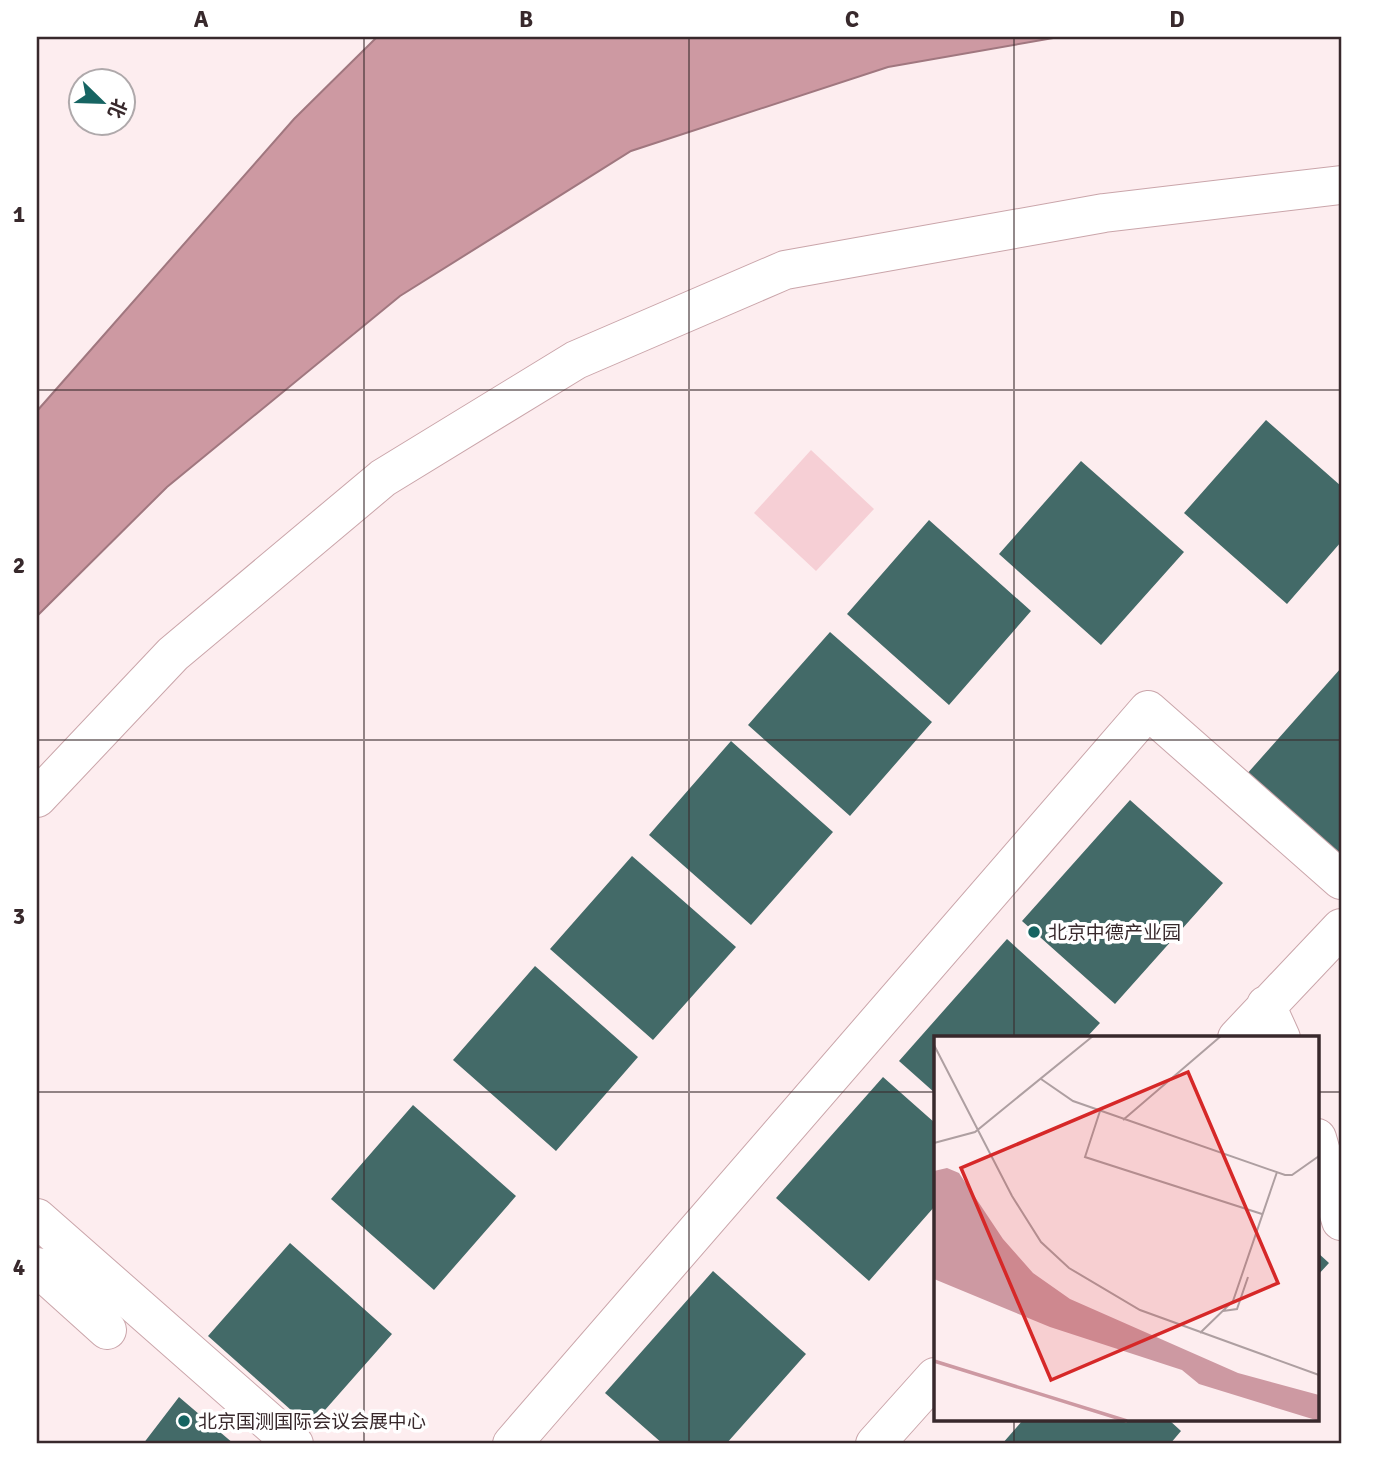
<svg xmlns="http://www.w3.org/2000/svg" width="1378" height="1481" viewBox="0 0 1378 1481" font-family="Signika,'Noto Sans SC',sans-serif">
<style>
.green{fill:#f6cfd5}
.water{fill:#cd99a2;stroke:#a0777f;stroke-width:2}
.building{fill:#436a68}
.lines{fill:none;stroke-linecap:round;stroke-linejoin:round}
.minor-casing{stroke:#caa5aa;stroke-width:40}
.minor{stroke:#fff;stroke-width:38}
.grid{fill:none;stroke:#38292c;stroke-width:2;stroke-opacity:0.55}
.poi-dot{fill:#166462;stroke:#fff;stroke-width:2.5}
.labels{text-anchor:middle;stroke-width:7;stroke-linejoin:round;paint-order:stroke}
.poi-label{font-size:19px;fill:#38292c;stroke:#fff;text-anchor:start}
.inset-river{fill:none;stroke:#cd99a2;stroke-width:3.5}
.inset-road{fill:none;stroke:#ae9fa1;stroke-width:2}
.view{fill:#d62828;fill-opacity:0.15;stroke:#d62828;stroke-width:3.5}
.inset-edge{fill:none;stroke:#38292c;stroke-width:3.5}
.neatline{fill:none;stroke:#38292c;stroke-width:2.5}
.grid-label{font-size:23px;text-anchor:middle;font-weight:bold;fill:#38292c}
</style>
<rect width="100%" height="100%" fill="#fdedef"/>
<path class="green" d="M811 450 874 509 816 571 754 513Z"/>
<path class="water" d="M377 37H1059L888 67 631 151 400 296 167 487 37 616V411L294 119Z"/>
<path class="building" d="M1266 420 1341 486V542L1287 604 1184 513Z
M1081 461 1184 552 1101 645 999 554Z
M929 520 1031 611 949 705 847 614Z
M830 632 932 722 850 816 748 725Z
M1341 668V856L1246 775Z
M731 741 833 832 751 925 649 835Z
M1130 800 1223 883 1115 1004 1022 921Z
M632 856 736 947 653 1040 550 949Z
M1007 939 1100 1023 1086 1038H935V1093L899 1061Z
M535 966 638 1057 556 1151 453 1060Z
M883 1077 935 1123V1206L869 1281 776 1198Z
M413 1105 516 1196 434 1290 331 1199Z
M290 1243 392 1334 310 1427 208 1336Z
M1317 1252 1329 1263 1317 1276Z
M713 1271 806 1354 726 1444H663L605 1393Z
M179 1397 234 1444H143Z
M1023 1420H1169L1181 1431 1170 1444H1002Z"/>
<g class="lines">
<defs>
<path id="minor" d="M37 798 173 654 383 478 576 360 785 270 1104 213 1341 185
M1266 1005 1281 1038
M1237 1038 1341 928
M1317 1138 1341 1221
M37 1218 294 1444
M37 1267 107 1330
M512 1444 1148 710 1341 880
M875 1444 935 1377"/>
</defs>
<use href="#minor" class="minor-casing"/>
<use href="#minor" class="minor"/>
</g>
<path class="grid" d="M364 37V1444M689 37V1444M1014 37V1038M37 390H1341M37 740H1341M37 1092H935M1317 1092H1341M1014 1420V1444"/>
<g class="poi-dot">
<circle cx="1034" cy="932" r="7"/>
<circle cx="184" cy="1421" r="7"/>
</g>
<g class="labels">
<g class="poi-label">
<text x="1048" y="939">北京中德产业园</text>
<text x="198" y="1428">北京国测国际会议会展中心</text>
</g>
</g>
<g transform="translate(934 1036)">
<rect width="385" height="385" fill="#fdedef"/>
<path d="M13 132 25 137 69 203 99 237 136 263 304 337 385 359V385L265 348 248 334 116 291 0 243V135Z" fill="#cd99a2"/>
<path class="inset-river" d="M0 325 193 385"/>
<path class="inset-road" d="M0 9 78 160 107 206 135 232 206 274 385 339M107 43 139 65 351 139H358L385 120M166 75 151 121 328 178M189 84 287 0M0 107 41 96 159 0M289 275 303 273 314 241M266 297 299 265 343 136"/>
<path class="view" d="M254 36 344 247 117 344 27 132Z"/>
<rect width="385" height="385" class="inset-edge"/>
</g>
<rect width="1378" height="1481" fill="none" stroke="#ffffff" stroke-width="77"/>
<g transform="translate(102 102) rotate(113)"><circle r="33" fill="#ffffff" stroke="#afa9ab" stroke-width="2"/>
<path d="M0-5L12 26L0 18L-12 26Z" fill="#166462"/>
<text y="-10" font-size="19" font-weight="bold" text-anchor="middle" fill="#38292c">北</text>
</g>
<rect x="38" y="38" width="1302" height="1404" class="neatline"/>
<g class="grid-label">
<text x="201" y="27">A</text>
<text x="526" y="27">B</text>
<text x="852" y="27">C</text>
<text x="1177" y="27">D</text>
<text x="19" y="222">1</text>
<text x="19" y="573">2</text>
<text x="19" y="924">3</text>
<text x="19" y="1275">4</text>
</g>
</svg>
